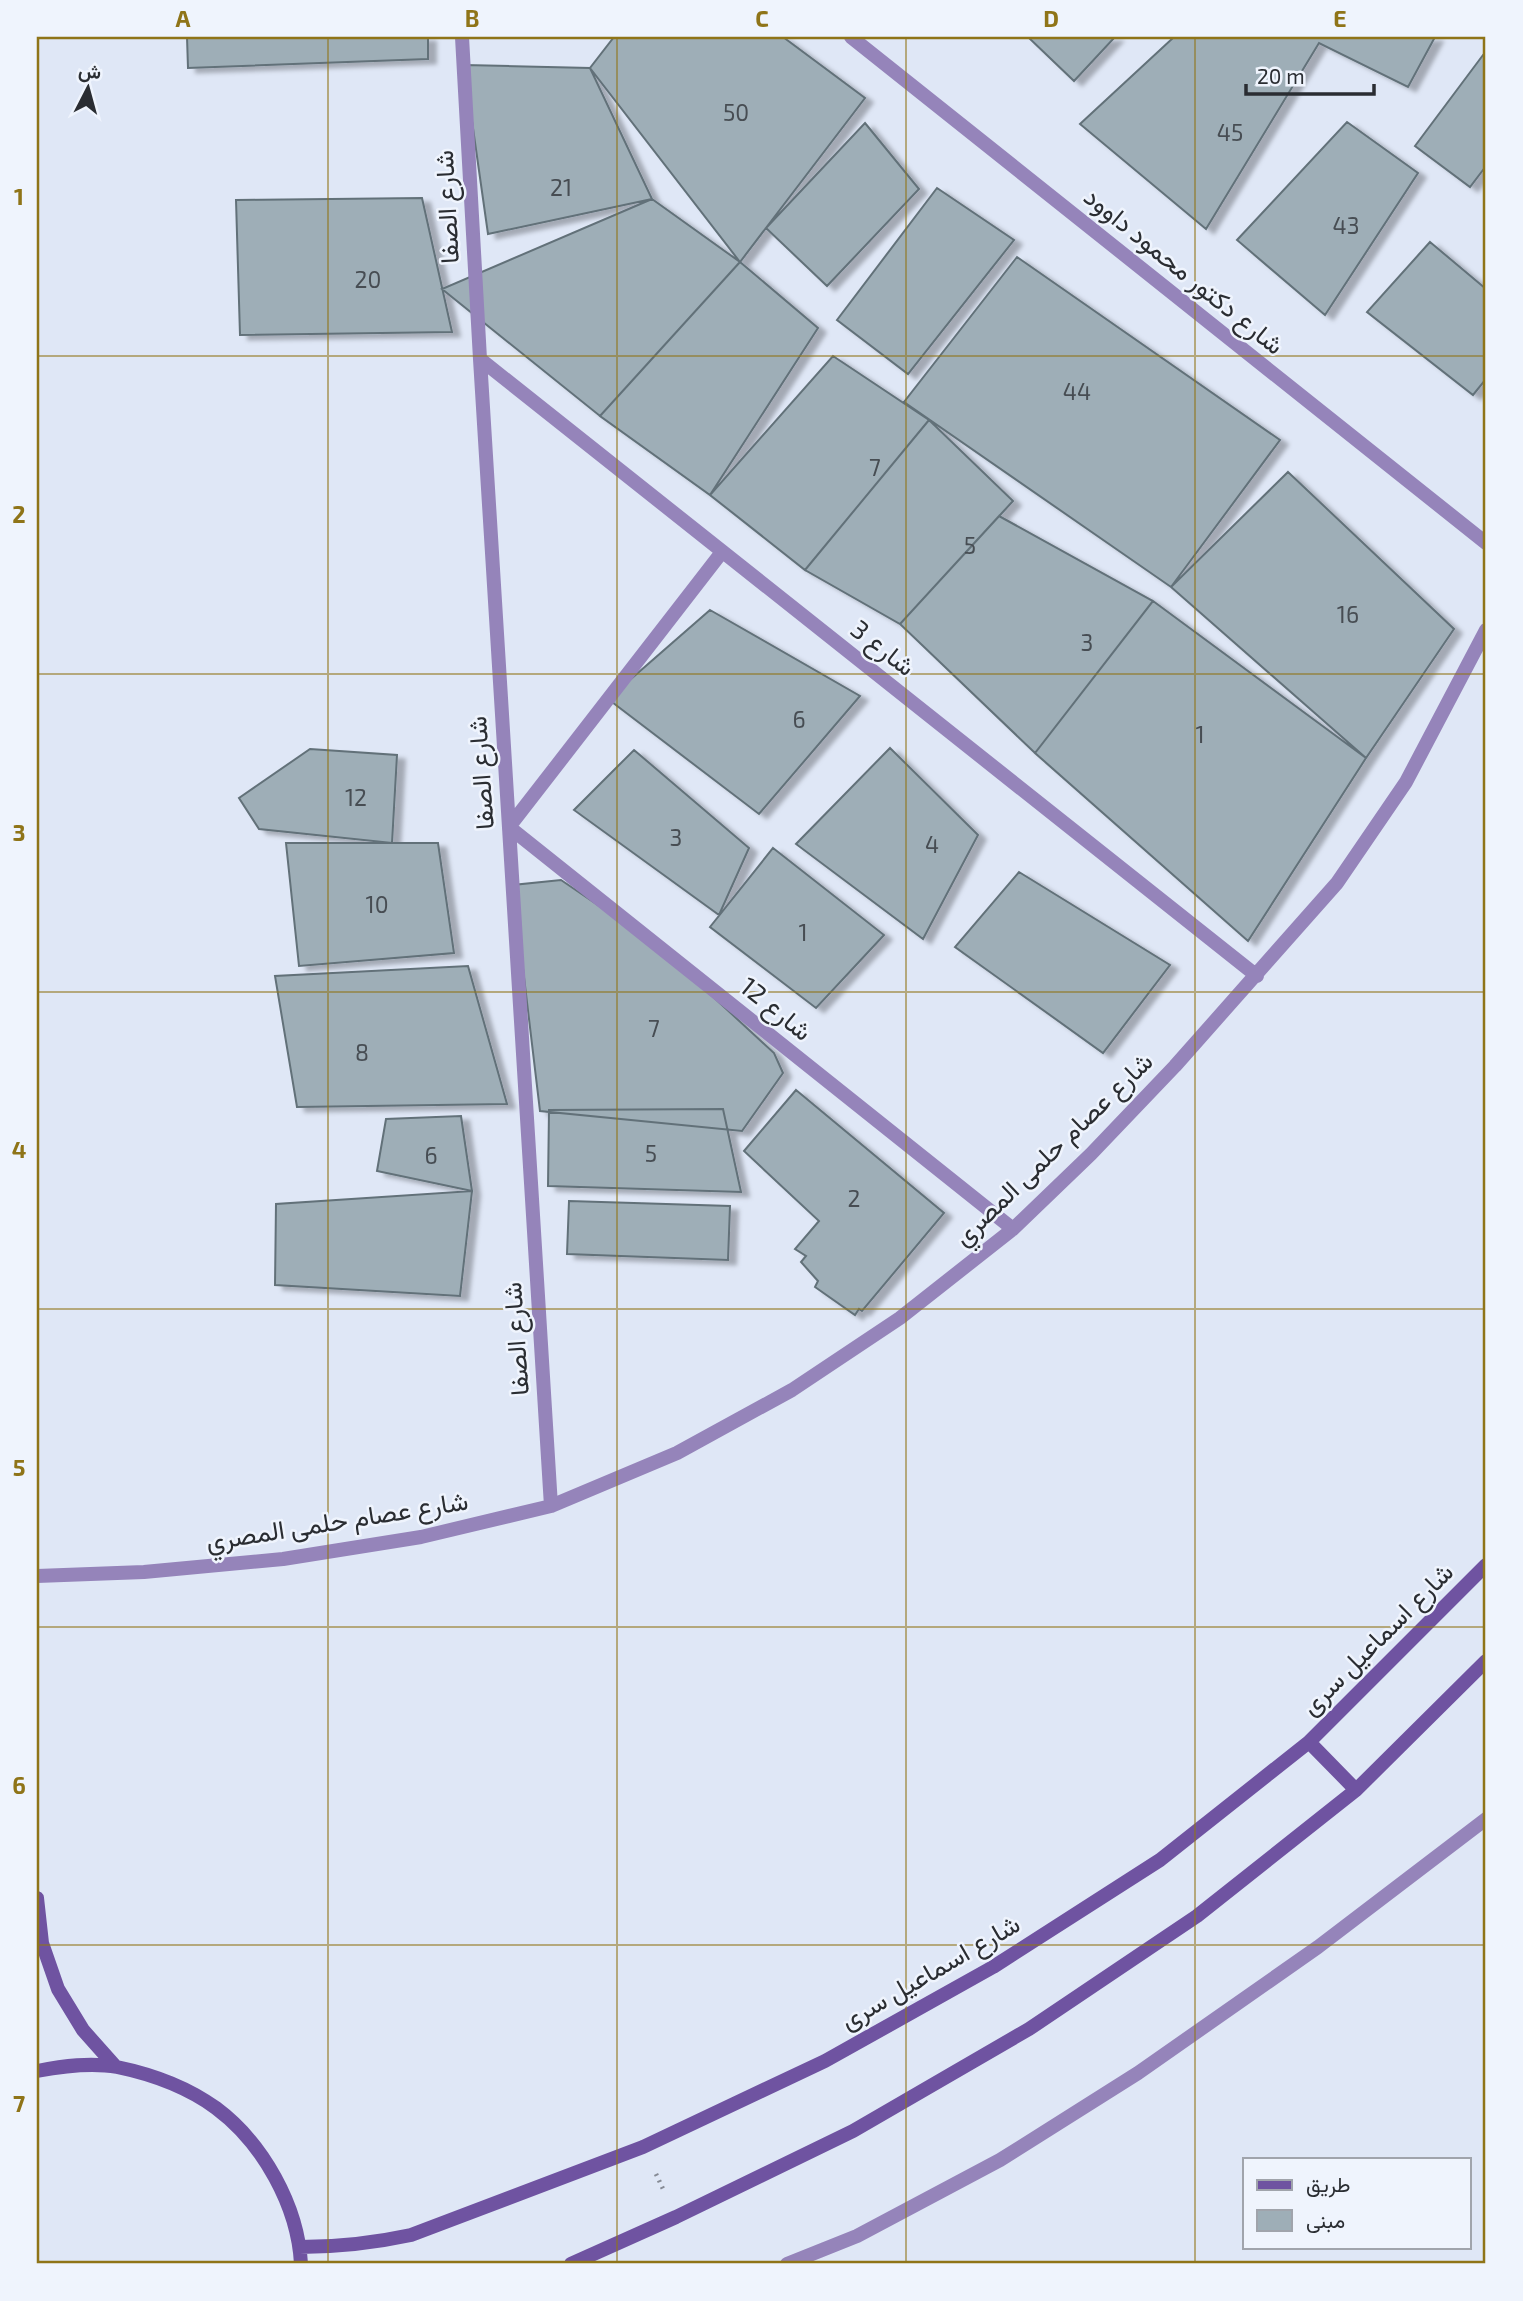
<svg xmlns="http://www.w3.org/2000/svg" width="1523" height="2301" viewBox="0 0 1523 2301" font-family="'Exo 2',Vazirmatn,sans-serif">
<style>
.building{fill:#9eaeb7;stroke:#627179;stroke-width:2;filter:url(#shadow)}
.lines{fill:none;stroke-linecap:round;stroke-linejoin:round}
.path{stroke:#868b95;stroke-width:4.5;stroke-dasharray:2 5;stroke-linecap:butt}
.street{stroke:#9584ba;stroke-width:14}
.secondary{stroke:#6f53a1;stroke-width:14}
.grid{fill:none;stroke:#8f7418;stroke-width:2;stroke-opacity:0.55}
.labels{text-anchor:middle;stroke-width:5;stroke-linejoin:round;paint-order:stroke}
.number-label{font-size:23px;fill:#474d53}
.street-label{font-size:26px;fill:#2a2d32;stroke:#eff4fd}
.neatline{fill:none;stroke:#8f7418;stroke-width:2.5}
.grid-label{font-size:23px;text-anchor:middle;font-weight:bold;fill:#8f7418}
</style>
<defs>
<filter id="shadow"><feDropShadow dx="8" dy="4.5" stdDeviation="2" flood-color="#0004"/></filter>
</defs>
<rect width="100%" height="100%" fill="#dfe7f6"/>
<path class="building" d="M187 37H428V59L188 68Z
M614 37H783L865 98 740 262 590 68Z
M1028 37H1115L1074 81Z
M1174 37H1435L1408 87 1319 43 1206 229 1080 124Z
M1483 55 1486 57V166L1470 187 1415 146Z
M464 65 590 68 652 199 488 234Z
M1347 122 1418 173 1325 315 1237 240Z
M865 123 919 189 827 286 766 228Z
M937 188 1014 240 908 374 837 320Z
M422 198 452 332 240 335 236 200Z
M652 199 740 262 600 416 442 289Z
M1430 242 1486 289V379L1473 395 1367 312Z
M1017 257 1280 440 1171 587 904 402Z
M740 262 818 328 710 495 600 416Z
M833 356 929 420 805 570 710 495Z
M929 420 1013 501 900 624 805 570Z
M1288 472 1454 629 1366 758 1171 587Z
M999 516 1153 601 1035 753 900 624Z
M1153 601 1366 758 1248 941 1035 753Z
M710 610 860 696 759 814 608 699Z
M890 748 978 835 923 939 796 844Z
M310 749 397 755 392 843 259 829 239 798Z
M634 750 749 848 719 915 574 810Z
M286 843H438L454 953 299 966Z
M773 848 884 935 816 1008 710 927Z
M1019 872 1170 965 1103 1053 955 947Z
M561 880 658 946 774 1053 783 1073 742 1131 540 1111 513 885Z
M468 966 507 1104 297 1107 275 976Z
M796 1090 944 1213 862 1311 859 1309 855 1315 815 1287 818 1281 801 1262 806 1256 795 1249 819 1221 744 1151Z
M723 1109 741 1192 548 1186 549 1110Z
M461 1116 472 1191 377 1171 386 1119Z
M472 1191 460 1296 275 1285 276 1204Z
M569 1201 730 1206 728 1260 567 1254Z"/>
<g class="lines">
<path class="path" d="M656 2174 664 2191"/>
<path class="street" d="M462 37 480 359 551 1506
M851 37 1486 543
M480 359 1257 976
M722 552 509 827 1013 1229
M37 1576 144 1572 283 1559 421 1537 551 1506 677 1453 792 1390 900 1318 1013 1229 1091 1154 1175 1066 1337 883 1406 782 1486 630
M787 2264 857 2236 1000 2160 1138 2073 1318 1947 1486 1819"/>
<path class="secondary" d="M1309 1742 1356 1790
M37 1898 42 1943 58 1989 83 2030 115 2066
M37 2071C63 2066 91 2062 117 2067 151 2074 187 2087 216 2108 263 2143 298 2206 301 2264
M300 2247C338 2247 374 2243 411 2235L643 2147 825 2061 993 1967 1160 1860 1309 1742 1486 1565
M571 2264 676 2217 853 2131 1029 2029 1197 1916 1356 1790 1486 1661"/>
</g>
<path class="grid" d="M328 37V2264M617 37V2264M906 37V2264M1195 37V2264M37 356H1486M37 674H1486M37 992H1486M37 1309H1486M37 1627H1486M37 1945H1486"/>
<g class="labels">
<g class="number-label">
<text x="736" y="121">50</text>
<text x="1230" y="141">45</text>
<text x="561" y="196">21</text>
<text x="1346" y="234">43</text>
<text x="368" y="288">20</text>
<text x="1077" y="400">44</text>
<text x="875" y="476">7</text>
<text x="970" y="554">5</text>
<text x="1348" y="623">16</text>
<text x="1087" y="651">3</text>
<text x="799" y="728">6</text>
<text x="1200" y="743">1</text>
<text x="356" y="806">12</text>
<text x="676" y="846">3</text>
<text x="932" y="853">4</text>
<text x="377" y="913">10</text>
<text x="803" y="941">1</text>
<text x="654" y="1037">7</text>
<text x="362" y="1061">8</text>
<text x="651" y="1162">5</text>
<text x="431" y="1164">6</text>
<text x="854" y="1207">2</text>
</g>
<g class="street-label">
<text transform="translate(447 207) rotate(-93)" y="9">شارع الصفا</text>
<text transform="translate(1184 271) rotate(39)" y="9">شارع دكتور محمود داوود</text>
<text transform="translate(883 648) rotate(38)" y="9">شارع 3</text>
<text transform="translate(481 773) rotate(-94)" y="9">شارع الصفا</text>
<text transform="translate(776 1009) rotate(39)" y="9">شارع 12</text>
<text transform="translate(1053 1149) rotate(-44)" y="9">شارع عصام حلمى المصري</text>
<text transform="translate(516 1339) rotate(-94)" y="9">شارع الصفا</text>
<text transform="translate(337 1521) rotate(-9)" y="9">شارع عصام حلمى المصري</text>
<text transform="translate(1377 1639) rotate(-45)" y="9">شارع اسماعيل سرى</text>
<text transform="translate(930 1972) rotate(-30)" y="9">شارع اسماعيل سرى</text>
</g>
</g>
<rect width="1523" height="2301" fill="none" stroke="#eff4fd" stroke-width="77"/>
<rect x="1243" y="2158" width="228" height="91" fill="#eff4fd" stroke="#a0a4ac" stroke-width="2"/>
<rect x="1257" y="2180" width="35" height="10" fill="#6f53a1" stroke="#a0a4ac" stroke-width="2"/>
<text x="1306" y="2192" font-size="21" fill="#2a2d32">طريق</text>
<rect x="1257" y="2210" width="35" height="21" fill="#9eaeb7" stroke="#a0a4ac" stroke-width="2"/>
<text x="1306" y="2228" font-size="21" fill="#2a2d32">مبنى</text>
<g transform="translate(88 88) rotate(6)" stroke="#eff4fd" stroke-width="5" paint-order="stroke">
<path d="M0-5L12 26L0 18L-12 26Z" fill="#2a2d32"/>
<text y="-10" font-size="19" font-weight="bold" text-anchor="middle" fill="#2a2d32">ش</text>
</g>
<path d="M1246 84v10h128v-10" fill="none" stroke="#2a2d32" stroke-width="3.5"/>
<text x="1257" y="84" font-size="21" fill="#2a2d32" stroke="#eff4fd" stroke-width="5" paint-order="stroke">20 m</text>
<rect x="38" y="38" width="1446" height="2224" class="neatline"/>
<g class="grid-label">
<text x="183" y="27">A</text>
<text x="472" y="27">B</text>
<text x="762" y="27">C</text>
<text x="1051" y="27">D</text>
<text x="1340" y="27">E</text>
<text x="19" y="205">1</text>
<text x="19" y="523">2</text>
<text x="19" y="841">3</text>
<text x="19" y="1158">4</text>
<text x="19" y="1476">5</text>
<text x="19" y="1794">6</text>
<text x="19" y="2112">7</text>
</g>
</svg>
